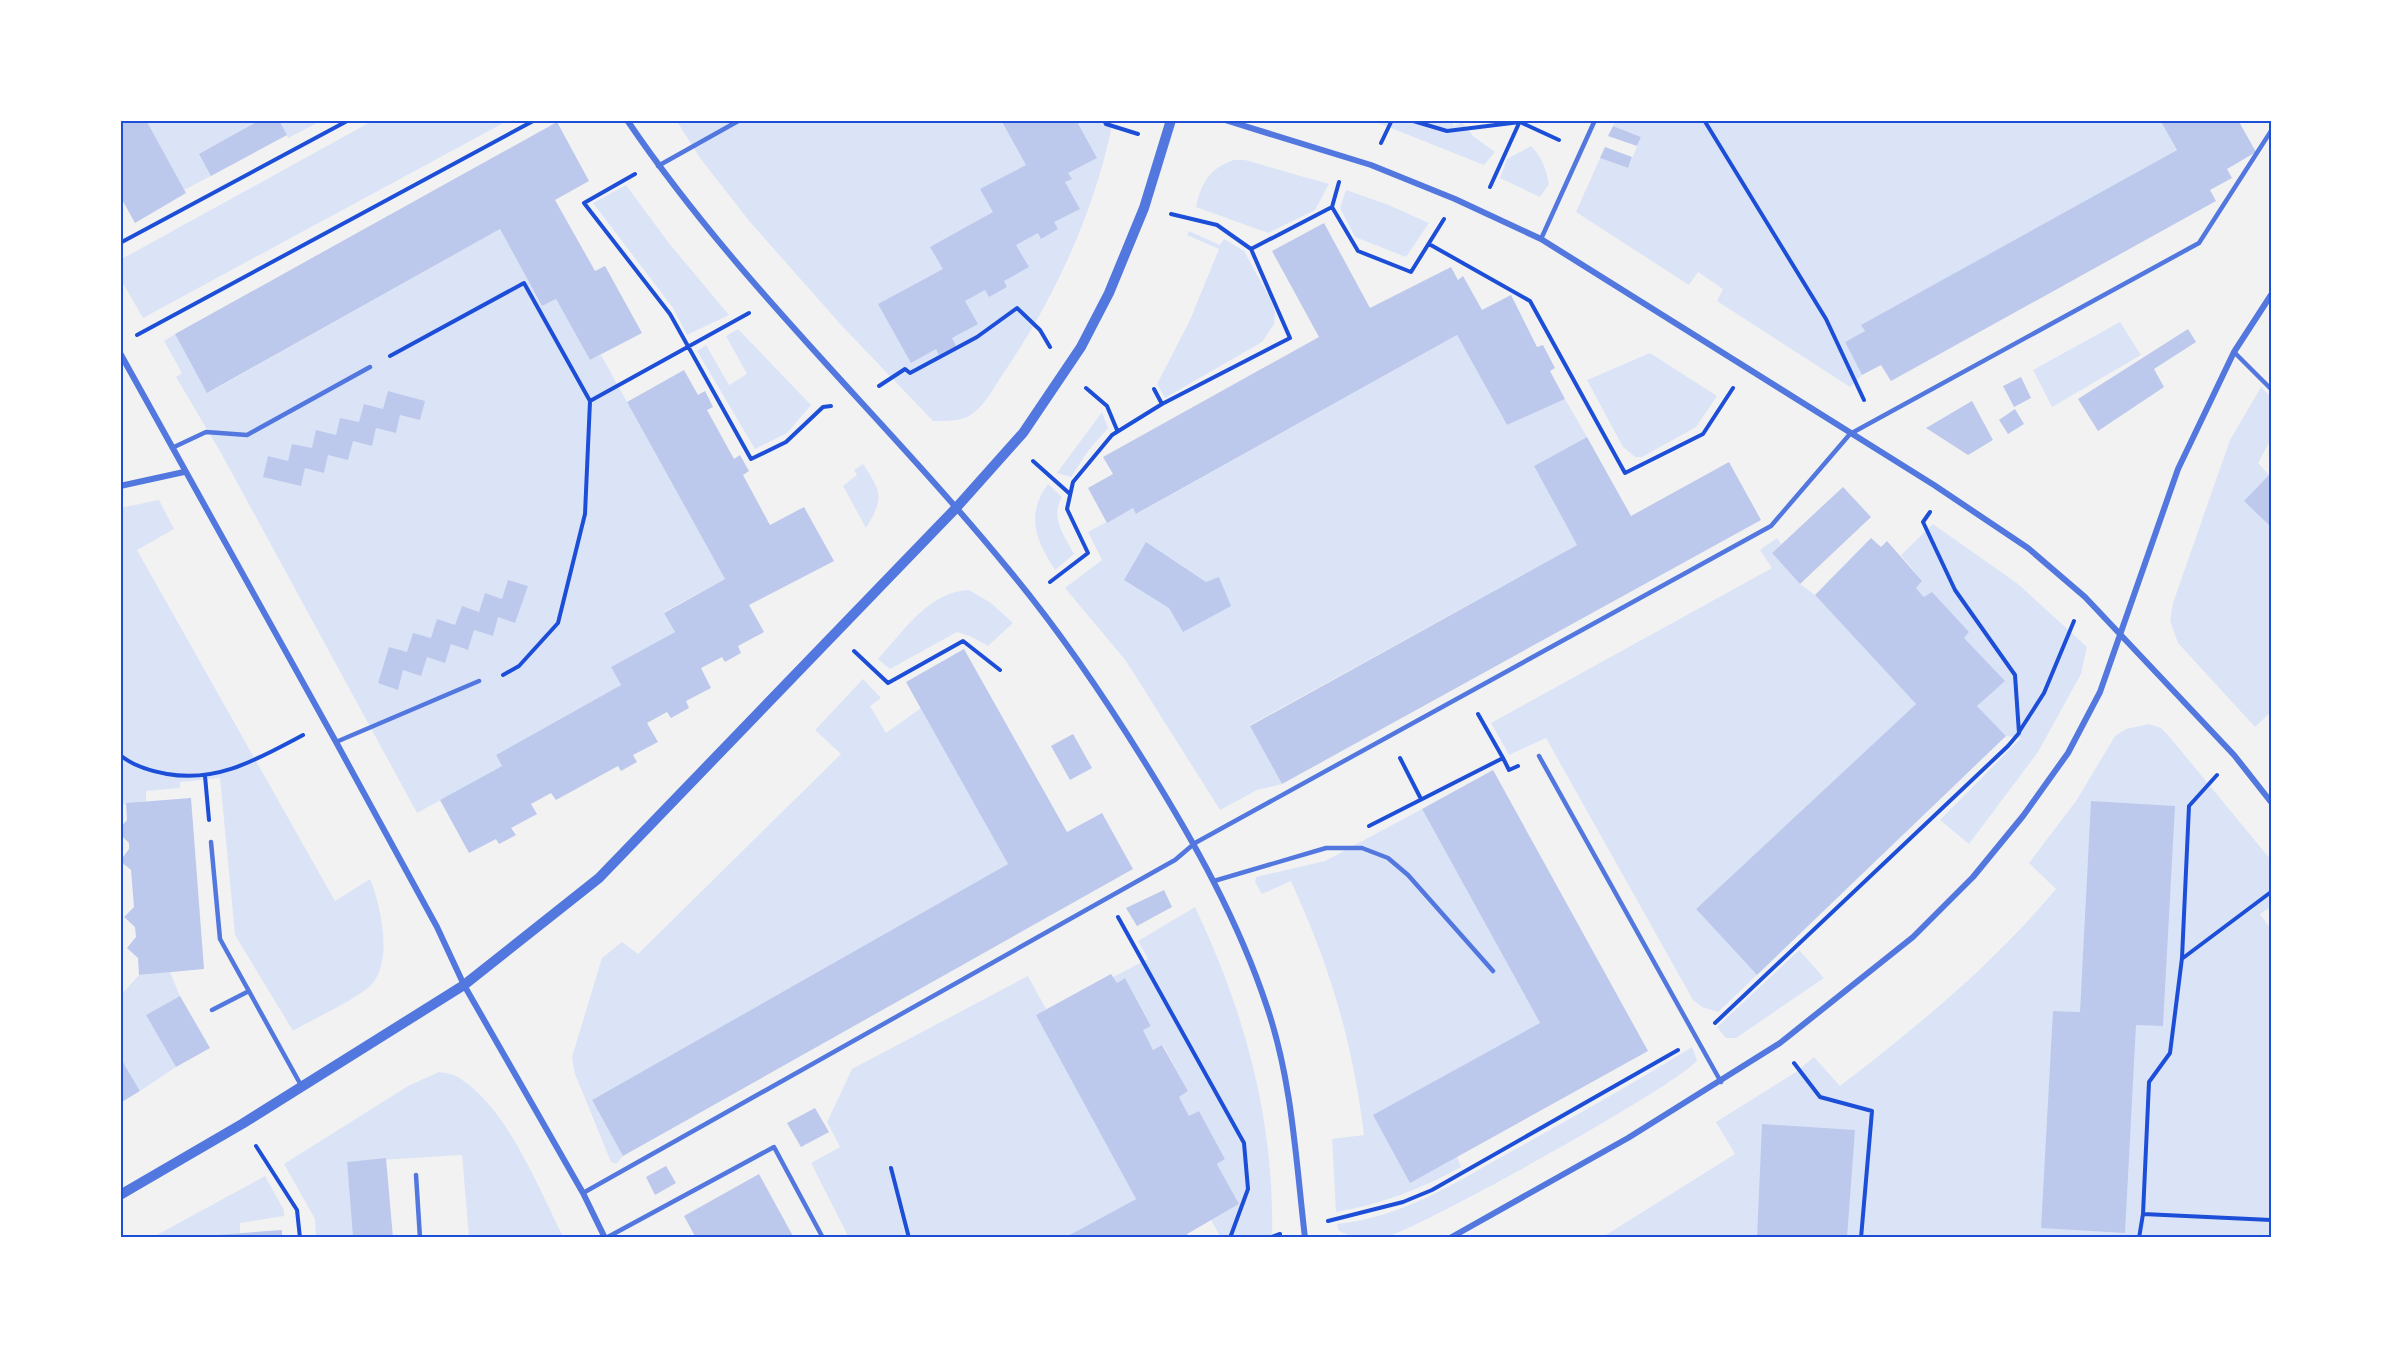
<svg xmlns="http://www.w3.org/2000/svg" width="2391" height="1358" viewBox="0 0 2391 1358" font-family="'Public Sans',sans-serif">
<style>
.green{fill:#dbe4f7}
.building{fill:#bdc9ec}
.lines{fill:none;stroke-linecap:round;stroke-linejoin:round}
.path{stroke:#1d4ed8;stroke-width:4}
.service{stroke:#5277de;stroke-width:4.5}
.minor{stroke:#5277de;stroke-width:6}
.tertiary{stroke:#5277de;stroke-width:10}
.neatline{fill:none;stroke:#1d4ed8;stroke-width:2}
</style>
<rect width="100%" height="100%" fill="#f2f2f2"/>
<path class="green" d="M146 120H260L211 176 184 190Z
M279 120H323L288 138Z
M374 120H509L143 318 120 278V260Z
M676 120H1113C1096 210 1054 299 1003 374 994 387 986 404 972 414 961 422 946 421 933 421L842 326 750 222 700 158Z
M1371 120H1451L1454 126 1462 122 1473 136 1495 152 1484 165Z
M1616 120H2160L2177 150 1862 325 1865 331 1845 342 1862 375 1850 387 1717 301 1723 289 1698 272 1689 285 1576 212 1600 158 1628 168 1641 137 1613 126Z
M1531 146C1542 157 1546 169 1549 184L1540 197 1500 178 1507 159Z
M1234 160H1245L1329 184 1315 210 1268 233 1196 207C1201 183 1210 168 1234 160Z
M626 185 668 242 729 315 687 335 673 308 593 203Z
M1346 190 1389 205 1429 223 1406 257 1355 237 1340 208Z
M500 229 542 306 556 299 590 360 601 355 725 579 664 612 675 632 611 667 621 685 496 755 502 766 417 813 221 453 176 377 182 373 164 341 175 334 208 393Z
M1189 231 1220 245 1224 239 1244 251 1272 302 1275 312 1274 324 1262 342 1165 398 1157 384 1190 320 1219 249 1187 235Z
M2120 322 2141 355 2052 407 2033 370Z
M738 329 811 405 787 433 755 449 697 351 706 345 729 385 747 374 726 336Z
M1457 335 1507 425 1565 399 1587 437 1534 466 1577 545 1250 725 1282 784 1257 790 1220 810 1126 661 1065 588 1102 560 1088 532 1133 508 1137 514Z
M1650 353 1717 396 1696 427 1642 457H1635L1623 447 1587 380Z
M2261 387 2271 397V439L2258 463 2269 475 2271 712 2255 727 2178 643 2170 621 2173 603 2230 440Z
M1102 412 1108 428 1088 451 1071 477 1057 473Z
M863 464C882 492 884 499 866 528L843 486 857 475 854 470Z
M1048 484 1062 497C1050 518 1064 535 1074 554L1055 570C1036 540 1025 516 1048 484Z
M159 500 174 529 137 550 335 901 370 879C381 905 394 964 370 986 355 1000 313 1019 293 1031L235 935 220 778 180 782V788L146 791V801L120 805V508Z
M1933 524 2018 584 2087 647 2081 674 2038 752 1969 844 1940 820 2021 738 2006 736 1977 706 2004 681 1916 588 1922 581 1901 555Z
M1777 538 1781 544 1772 553 1800 584 1815 595 1916 704 1696 909 1757 975 1718 1012 1702 1007 1693 1000 1546 738 1509 755 1491 723 1772 568 1760 550Z
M969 590 991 603 1013 623 988 646 972 637 957 632 890 669 878 659C903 632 929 591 969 590Z
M863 679 881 698 870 706 886 733 921 708 1008 864 592 1100 623 1156 616 1164 611 1162 575 1074 572 1057 602 958 622 942 638 954 841 754 815 730Z
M2149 724 2161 728 2168 735 2271 860V907L2260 914 2271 929V1238H1601L1735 1154 1716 1122 1796 1072 1814 1057 1840 1086C1918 1026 1992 965 2056 889L2029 863 2076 801 2115 736 2126 729Z
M1422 809 1540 1023 1457 1157 1461 1167C1421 1189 1382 1204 1336 1212L1332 1139 1364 1135C1352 1039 1331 970 1291 881L1262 894 1255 882 1256 877 1325 861Z
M1195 907C1245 1012 1275 1122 1272 1238H1221L1211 1220 1239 1204 1217 1164 1225 1159 1199 1111 1189 1116 1179 1097 1188 1091 1163 1045 1153 1050 1143 1030 1151 1025 1125 978 1117 983 1113 977 1148 959 1138 941Z
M1799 950 1824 978 1736 1038H1726L1717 1027Z
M170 972 180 996 147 1015 176 1067 140 1091 120 1057V996L139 975Z
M1028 976 1046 1009 1037 1015 1136 1199 1064 1238H849L811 1163 840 1147 827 1122 852 1069Z
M1692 1047 1697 1060C1686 1081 1411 1234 1382 1238 1366 1240 1352 1238 1338 1230L1337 1224C1402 1218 1458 1181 1514 1150 1574 1117 1634 1083 1692 1047Z
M439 1072C446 1073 454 1074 461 1079 509 1111 538 1188 564 1238H469L462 1155 347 1162 353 1238H316L315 1219 284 1164 408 1086Z
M265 1176 284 1210V1216L240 1223V1233L215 1235V1238H151Z"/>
<path class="building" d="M120 120H146L186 193 135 223 120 196Z
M260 120H279L287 135 211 176 199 154Z
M1001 120H1076L1097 158 1068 173 1072 179 1065 182 1080 209 1054 222 1058 229 1041 239 1038 233 1016 245 1029 267 1004 281 1007 287 989 297 985 290 965 301 978 324 952 338 956 346 939 355 936 349 911 363 878 304 943 269 930 247 993 212 980 189 1026 165Z
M2160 120H2238L2256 152 2227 169 2232 178 2210 190 2216 201 1891 381 1881 365 1862 375 1845 342 1865 331 1861 325 2177 150Z
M557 122 589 181 555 200 595 271 605 266 642 333 590 360 556 299 542 306 500 229 207 393 175 334Z
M1613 126 1641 137 1637 146 1608 136Z
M1605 147 1632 157 1628 168 1600 158Z
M1324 223 1370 308 1451 267 1458 280 1463 276 1482 310 1511 295 1537 347 1543 345 1555 368 1550 371 1565 399 1507 425 1457 335 1136 514 1133 508 1107 523 1088 488 1113 474 1103 457 1319 337 1272 251Z
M2188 329 2196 342 2154 369 2164 387 2098 431 2078 399Z
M684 370 698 395 705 391 713 407 707 410 734 459 740 455 749 471 743 475 770 525 804 507 834 561 749 605 764 632 738 646 741 653 725 662 722 657 701 668 711 688 686 701 689 708 671 718 667 712 647 723 658 742 633 755 637 762 621 771 618 766 556 800 551 793 531 804 537 814 511 828 516 835 499 844 496 839 469 853 440 800 502 766 496 755 621 685 611 667 675 632 664 613 725 579 627 402Z
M2021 377 2031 398 2014 407 2003 386Z
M388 391 425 401 420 420 400 415 396 433 376 428 372 446 353 441 348 460 328 455 324 473 305 468 301 486 263 477 268 456 288 461 292 444 312 448 316 430 336 435 340 418 359 422 364 404 383 409Z
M1972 401 1993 440 1968 455 1926 428Z
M2015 409 2024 424 2008 434 1999 420Z
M1587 437 1631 516 1729 462 1761 520 1282 784 1250 726 1577 545 1534 466Z
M2271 473V527L2244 501Z
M1843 487 1871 517 1800 584 1772 553Z
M1871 538 1881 547 1887 541 1922 581 1916 588 1924 597 1932 592 1969 632 1964 638 2005 681 1977 706 2006 736 1757 975 1696 909 1916 704 1815 595Z
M1146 542 1206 582 1219 577 1231 606 1183 632 1169 608 1124 580Z
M508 580 528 586 515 623 498 617 493 636 474 630 468 650 451 644 445 663 427 657 421 676 403 670 398 690 378 683 389 647 407 652 413 633 431 638 437 619 455 625 462 606 479 612 485 593 502 599Z
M964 649 1067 832 1102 813 1133 869 623 1156 592 1100 1008 864 906 682Z
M1073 734 1092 768 1070 780 1051 746Z
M1493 770 1648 1051 1410 1183 1373 1115 1540 1023 1422 809Z
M191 798 204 969 139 975 138 958 127 948 136 937 135 927 124 917 134 907 131 870 120 861 129 849V843L120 834V828L127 820 126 803Z
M2091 801 2175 806 2163 1026 2136 1025 2125 1233 2041 1228 2053 1011 2080 1012Z
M1164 890 1172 907 1137 926 1126 908Z
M1111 974 1117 983 1125 978 1151 1026 1143 1030 1153 1050 1162 1045 1188 1091 1179 1097 1189 1116 1199 1111 1225 1159 1217 1164 1239 1204 1187 1234 1190 1238H1064L1136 1199 1036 1015Z
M180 996 210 1048 176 1067 146 1015Z
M120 1057 140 1091 120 1103Z
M815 1108 829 1132 801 1147 787 1123Z
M1762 1124 1855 1130 1847 1238H1757Z
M386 1158 393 1238H353L347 1162Z
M666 1166 676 1183 655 1195 646 1177Z
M759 1174 794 1238H696L684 1216Z
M282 1230V1238H215V1235Z"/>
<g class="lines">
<path class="path" d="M1104 120 1106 124 1138 134
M1410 120 1447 131 1520 122 1559 140
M1704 120 1826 319 1864 400
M1381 143 1392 120
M635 174 584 203 670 314 751 459 786 442 823 407 831 406
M1490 187 1520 121
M1332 207 1358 251 1411 272 1444 219
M1171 214 1217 225 1251 249
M120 243 349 120
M1429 244 1530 301 1625 473 1703 434 1733 388
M137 335 535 120
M390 356 524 283 590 401
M879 386 905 369 910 373 977 337 1017 308 1040 330 1050 347
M1086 388 1107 406 1117 430
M1154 389 1162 404
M1033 461 1070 494
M1050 582 1088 553 1067 509 1073 482 1112 435 1162 404 1290 338 1251 249 1332 207 1339 182
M854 651 888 683 963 641 1000 670
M503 675 519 666 558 623 585 514 590 401 749 313
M1478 714 1503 758
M2019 732 2044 693 2074 621
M120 755C133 766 150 771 167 774 219 783 259 758 303 735
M1400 758 1421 799
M205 776 209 820
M1369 826 1503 758 1509 770 1518 766
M1118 917 1244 1143 1248 1189 1230 1238
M2183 958 2271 892
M1715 1023 2008 746 2019 733 2015 675 1955 590 1923 522 1930 512
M1794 1063 1820 1097 1872 1111 1861 1238
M256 1146 297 1210 300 1238
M891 1168 909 1238
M2143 1214 2271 1220
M1328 1221 1403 1202 1432 1190 1678 1050
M1269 1238 1280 1234
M2139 1238 2143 1214 2149 1082 2170 1053 2182 958 2189 806 2217 775"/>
<path class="service" d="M658 166 740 120
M1541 239 1595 120
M2234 352 2271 389
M172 448 206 432 247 435 370 367
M336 742 479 681
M1539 756 1721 1082
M211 842 220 939 302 1087
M1214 881 1326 848H1362L1388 858 1408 875 1493 971
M212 1010 249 991
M416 1175 420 1238
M583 1193 1175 860 1195 843 1771 526 1850 434 2199 243 2271 131
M606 1238 774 1147 823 1238"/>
<path class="minor" d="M627 120C738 284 884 417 1009 570 1059 630 1103 695 1144 761 1193 840 1238 919 1267 1007 1292 1080 1296 1161 1305 1238
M1225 120 1371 165 1455 199 1541 239 1934 485 2028 548 2085 597 2234 755 2271 802
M120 353 336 742 437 927 464 985 583 1193 605 1238
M120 486 184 472
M1450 1238 1628 1138 1780 1043 1913 937 1973 877 2023 816 2068 753 2100 692 2178 469 2234 352 2271 295"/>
<path class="tertiary" d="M120 1195 242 1124 464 985 599 878 956 508 1023 433 1081 347 1109 293 1144 208 1171 120"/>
</g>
<rect width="2391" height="1358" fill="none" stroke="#ffffff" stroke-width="243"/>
<rect x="122" y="122" width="2148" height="1114" class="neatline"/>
</svg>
